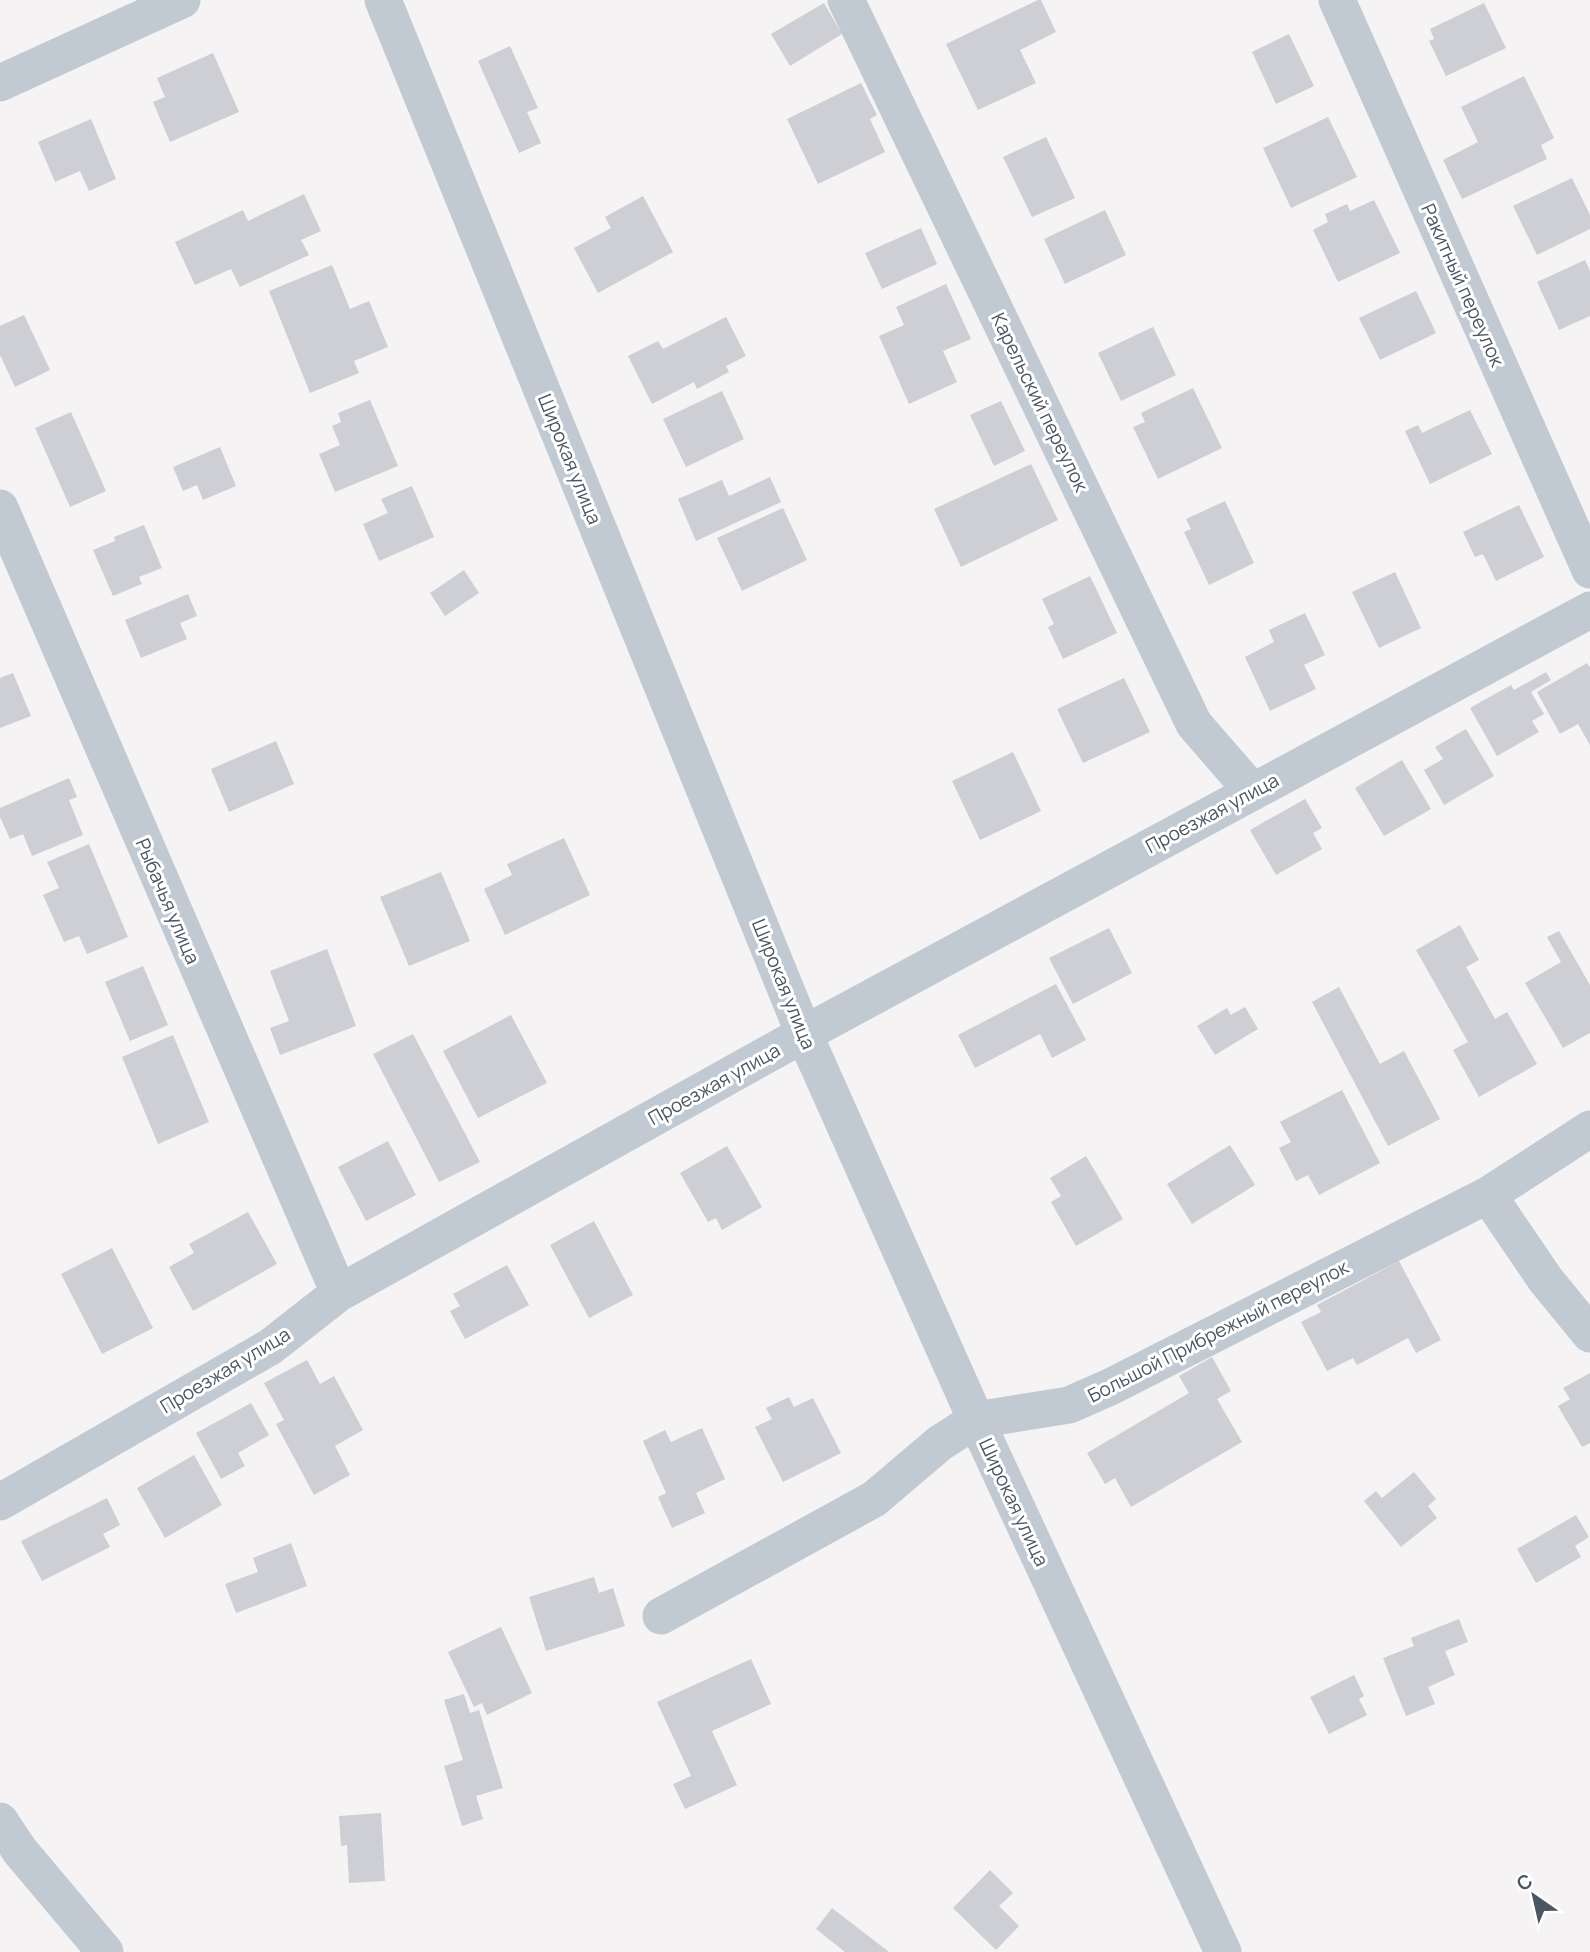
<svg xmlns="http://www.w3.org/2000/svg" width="1590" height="1952" viewBox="0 0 1590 1952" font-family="Manrope,sans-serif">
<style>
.building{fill:#cdcfd5}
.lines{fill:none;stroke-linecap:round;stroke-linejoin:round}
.minor{stroke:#c1cad2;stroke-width:37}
.labels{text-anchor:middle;stroke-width:6;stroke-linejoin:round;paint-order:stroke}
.street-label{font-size:19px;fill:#4a5661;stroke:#fff}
</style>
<rect width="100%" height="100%" fill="#f5f3f3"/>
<path class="building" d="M1038 0H1041L1056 32 1020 50 1036 83 978 110 946 44Z
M824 3 842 34 790 66 771 34Z
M1484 3 1506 48 1446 76 1429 41 1434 39 1430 29Z
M1289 34 1314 86 1276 104 1252 52Z
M510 46 538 108 527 112 541 143 519 153 478 61Z
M213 53 239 112 170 142 153 102 165 97 157 78Z
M1524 76 1554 138 1541 145 1547 159 1462 199 1443 160 1478 142 1461 107Z
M861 83 877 115 870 119 885 152 818 184 787 119Z
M1328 117 1357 177 1291 208 1263 148Z
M91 119 116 179 89 191 80 171 55 182 38 142Z
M1046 137 1075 198 1032 217 1003 157Z
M1572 178 1590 215V229L1537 255 1513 206Z
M304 194 321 231 301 240 309 255 240 287 231 269 195 285 175 242 243 210 248 221Z
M643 196 673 252 598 293 574 248 611 228 605 217Z
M1374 200 1400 253 1338 282 1313 230 1328 222 1325 214 1347 204 1350 211Z
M1105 210 1126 255 1065 284 1044 239Z
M921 228 937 264 882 289 865 253Z
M1585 260 1590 271V316L1559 330 1537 282Z
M332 265 350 309 369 301 388 347 354 361 359 373 310 393 269 291Z
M946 284 971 339 943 351 957 382 909 404 879 336 904 325 896 307Z
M1416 291 1436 333 1380 360 1359 318Z
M24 315 50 370 15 387 0 355V326Z
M726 317 746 356 726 366 729 372 697 389 694 382 652 404 628 356 658 341 663 349Z
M1153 327 1176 375 1121 401 1098 353Z
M1193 388 1222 448 1158 479 1133 427 1145 422 1141 413Z
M722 391 744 439 686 467 663 419Z
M370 400 398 466 335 492 319 454 340 445 332 426 341 422 338 413Z
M1001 401 1025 451 994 466 970 415Z
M1470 410 1492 454 1430 484 1405 431 1418 425 1422 433Z
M71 412 106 491 70 507 35 428Z
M220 447 236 486 203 500 197 485 183 491 173 467Z
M1031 464 1058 520 961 567 934 509Z
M770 477 781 502 696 541 678 499 722 480 729 496Z
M412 486 434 537 379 561 363 524 388 513 381 499Z
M1225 501 1254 563 1209 585 1184 532 1191 529 1186 519Z
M1519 505 1544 557 1496 581 1483 554 1475 557 1463 532Z
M783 508 807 560 742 591 717 538Z
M144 525 162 568 139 577 142 584 113 596 93 550 115 541 114 537Z
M464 570 479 593 445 616 430 593Z
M1395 572 1421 628 1379 648 1352 592Z
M1090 576 1117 633 1063 659 1048 627 1054 624 1042 599Z
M188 594 197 616 180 623 187 639 141 658 125 620Z
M1305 613 1325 655 1304 665 1316 689 1270 711 1245 657 1274 642 1269 630Z
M1587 663 1590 667V745L1578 724 1560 734 1537 692Z
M1546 672 1551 680 1531 692 1544 714 1532 721 1539 732 1497 756 1470 708 1511 685 1514 690Z
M13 673 31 716 0 728V678Z
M1124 678 1150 732 1083 763 1057 709Z
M1466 729 1494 776 1444 805 1424 770 1443 759 1435 747Z
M276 741 294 784 229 812 211 769Z
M1013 752 1041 811 980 840 952 781Z
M1402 760 1431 809 1384 836 1355 788Z
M69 778 77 797 69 800 83 835 32 856 23 834 10 839 0 817V808Z
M1305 799 1322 828 1313 833 1322 849 1276 875 1250 830Z
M564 838 590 895 505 935 484 889 512 875 507 864Z
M89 844 128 937 87 954 79 936 64 942 43 895 59 888 47 862Z
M441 872 470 941 409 966 380 897Z
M1460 925 1479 960 1466 967 1495 1019 1507 1012 1537 1064 1479 1097 1453 1050 1468 1042 1416 950Z
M1109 928 1132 973 1073 1004 1049 958Z
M1559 931 1590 985V1033L1563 1048 1525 983 1561 962 1547 937Z
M327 949 356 1026 280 1055 270 1028 289 1021 270 971Z
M143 966 168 1025 130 1041 105 982Z
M1056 984 1086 1040 1052 1058 1040 1034 975 1068 958 1035Z
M1339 987 1380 1064 1404 1051 1440 1119 1388 1146 1312 1002Z
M1245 1007 1258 1029 1215 1055 1197 1026 1227 1008 1231 1015Z
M511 1015 547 1083 478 1118 443 1051Z
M413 1034 480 1162 439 1182 373 1054Z
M173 1035 209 1122 158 1144 122 1057Z
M1342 1090 1380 1163 1319 1195 1308 1175 1296 1181 1279 1148 1291 1142 1280 1122Z
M388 1141 416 1195 366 1221 338 1167Z
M1230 1145 1255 1185 1192 1224 1167 1184Z
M727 1146 762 1207 722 1230 716 1218 708 1222 680 1173Z
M1086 1156 1123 1219 1076 1246 1051 1202 1061 1196 1050 1178Z
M248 1212 277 1264 193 1311 169 1267 194 1253 189 1244Z
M594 1221 633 1295 589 1318 550 1245Z
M112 1248 153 1328 102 1354 61 1274Z
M1399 1261 1441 1340 1416 1353 1408 1338 1357 1365 1353 1358 1327 1371 1301 1322 1321 1312 1317 1305Z
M507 1265 529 1305 465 1339 450 1311 460 1306 453 1294Z
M1212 1357 1231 1391 1217 1399 1242 1442 1131 1507 1115 1478 1105 1484 1087 1453 1189 1393 1179 1376Z
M307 1360 320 1384 334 1376 363 1430 335 1446 350 1475 314 1495 276 1424 284 1420 264 1383Z
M1590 1373V1443L1582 1447 1558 1406 1570 1399 1563 1388Z
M789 1397 794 1407 813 1398 841 1453 783 1482 755 1427 772 1419 766 1408Z
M251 1403 269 1435 238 1453 245 1466 221 1479 196 1433Z
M702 1428 725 1479 696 1493 705 1513 672 1528 658 1497 666 1493 643 1441 665 1430 671 1442Z
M194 1455 222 1505 165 1538 137 1488Z
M1414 1472 1436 1499 1428 1506 1437 1518 1401 1547 1364 1501 1376 1491 1382 1498Z
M107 1498 120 1525 103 1534 110 1547 42 1581 21 1541Z
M1576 1515 1589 1537 1575 1546 1581 1557 1536 1583 1517 1549Z
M291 1543 307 1586 236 1613 225 1584 258 1572 253 1558Z
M594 1577 599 1593 613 1588 625 1626 546 1651 529 1597Z
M1459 1619 1468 1642 1445 1651 1455 1675 1428 1687 1435 1704 1406 1716 1383 1658 1414 1646 1411 1638Z
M501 1627 532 1693 487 1715 482 1703 474 1707 448 1652Z
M751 1659 771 1704 712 1731 737 1785 685 1809 673 1784 691 1776 657 1702Z
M1354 1675 1364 1696 1359 1699 1367 1715 1329 1734 1310 1697Z
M464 1694 470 1713 479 1710 503 1788 476 1796 483 1819 462 1826 444 1766 463 1760 444 1700Z
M381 1813 385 1881 349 1883 347 1845 341 1846 339 1816Z
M990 1870 1013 1893 999 1906 1019 1926 996 1950 953 1908Z
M832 1908 889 1952H845L816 1929Z"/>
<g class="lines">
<path class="minor" d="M383 0 804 1034 976 1420 1223 1952
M846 0 1194 724 1253 792
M1337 0 1590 570
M0 83 182 0
M0 508 339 1293
M1488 1195 1545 1279 1590 1334
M0 1502 270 1347 339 1293 804 1034 1590 610
M661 1616 874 1499 940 1443 976 1420 1069 1405 1110 1387 1488 1195 1590 1129
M0 1821 20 1851 105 1952"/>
</g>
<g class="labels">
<g class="street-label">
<text transform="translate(1463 285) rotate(66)" y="7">Ракитный переулок</text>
<text transform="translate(1040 402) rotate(64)" y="7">Карельский переулок</text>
<text transform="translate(570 459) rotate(68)" y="7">Широкая улица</text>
<text transform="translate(1212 813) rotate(-28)" y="7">Проезжая улица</text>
<text transform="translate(168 901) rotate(67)" y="7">Рыбачья улица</text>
<text transform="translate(784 984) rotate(68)" y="7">Широкая улица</text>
<text transform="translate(714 1084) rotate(-29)" y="7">Проезжая улица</text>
<text transform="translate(1218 1331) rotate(-27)" y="7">Большой Прибрежный переулок</text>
<text transform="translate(225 1370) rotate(-31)" y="7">Проезжая улица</text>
<text transform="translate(1014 1502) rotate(65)" y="7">Широкая улица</text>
</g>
</g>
<g transform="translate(1534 1896) rotate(326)" stroke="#ffffff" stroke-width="5" paint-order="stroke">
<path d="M0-5L12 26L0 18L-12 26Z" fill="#4a5661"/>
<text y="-10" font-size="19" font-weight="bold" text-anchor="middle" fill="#4a5661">С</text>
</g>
</svg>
